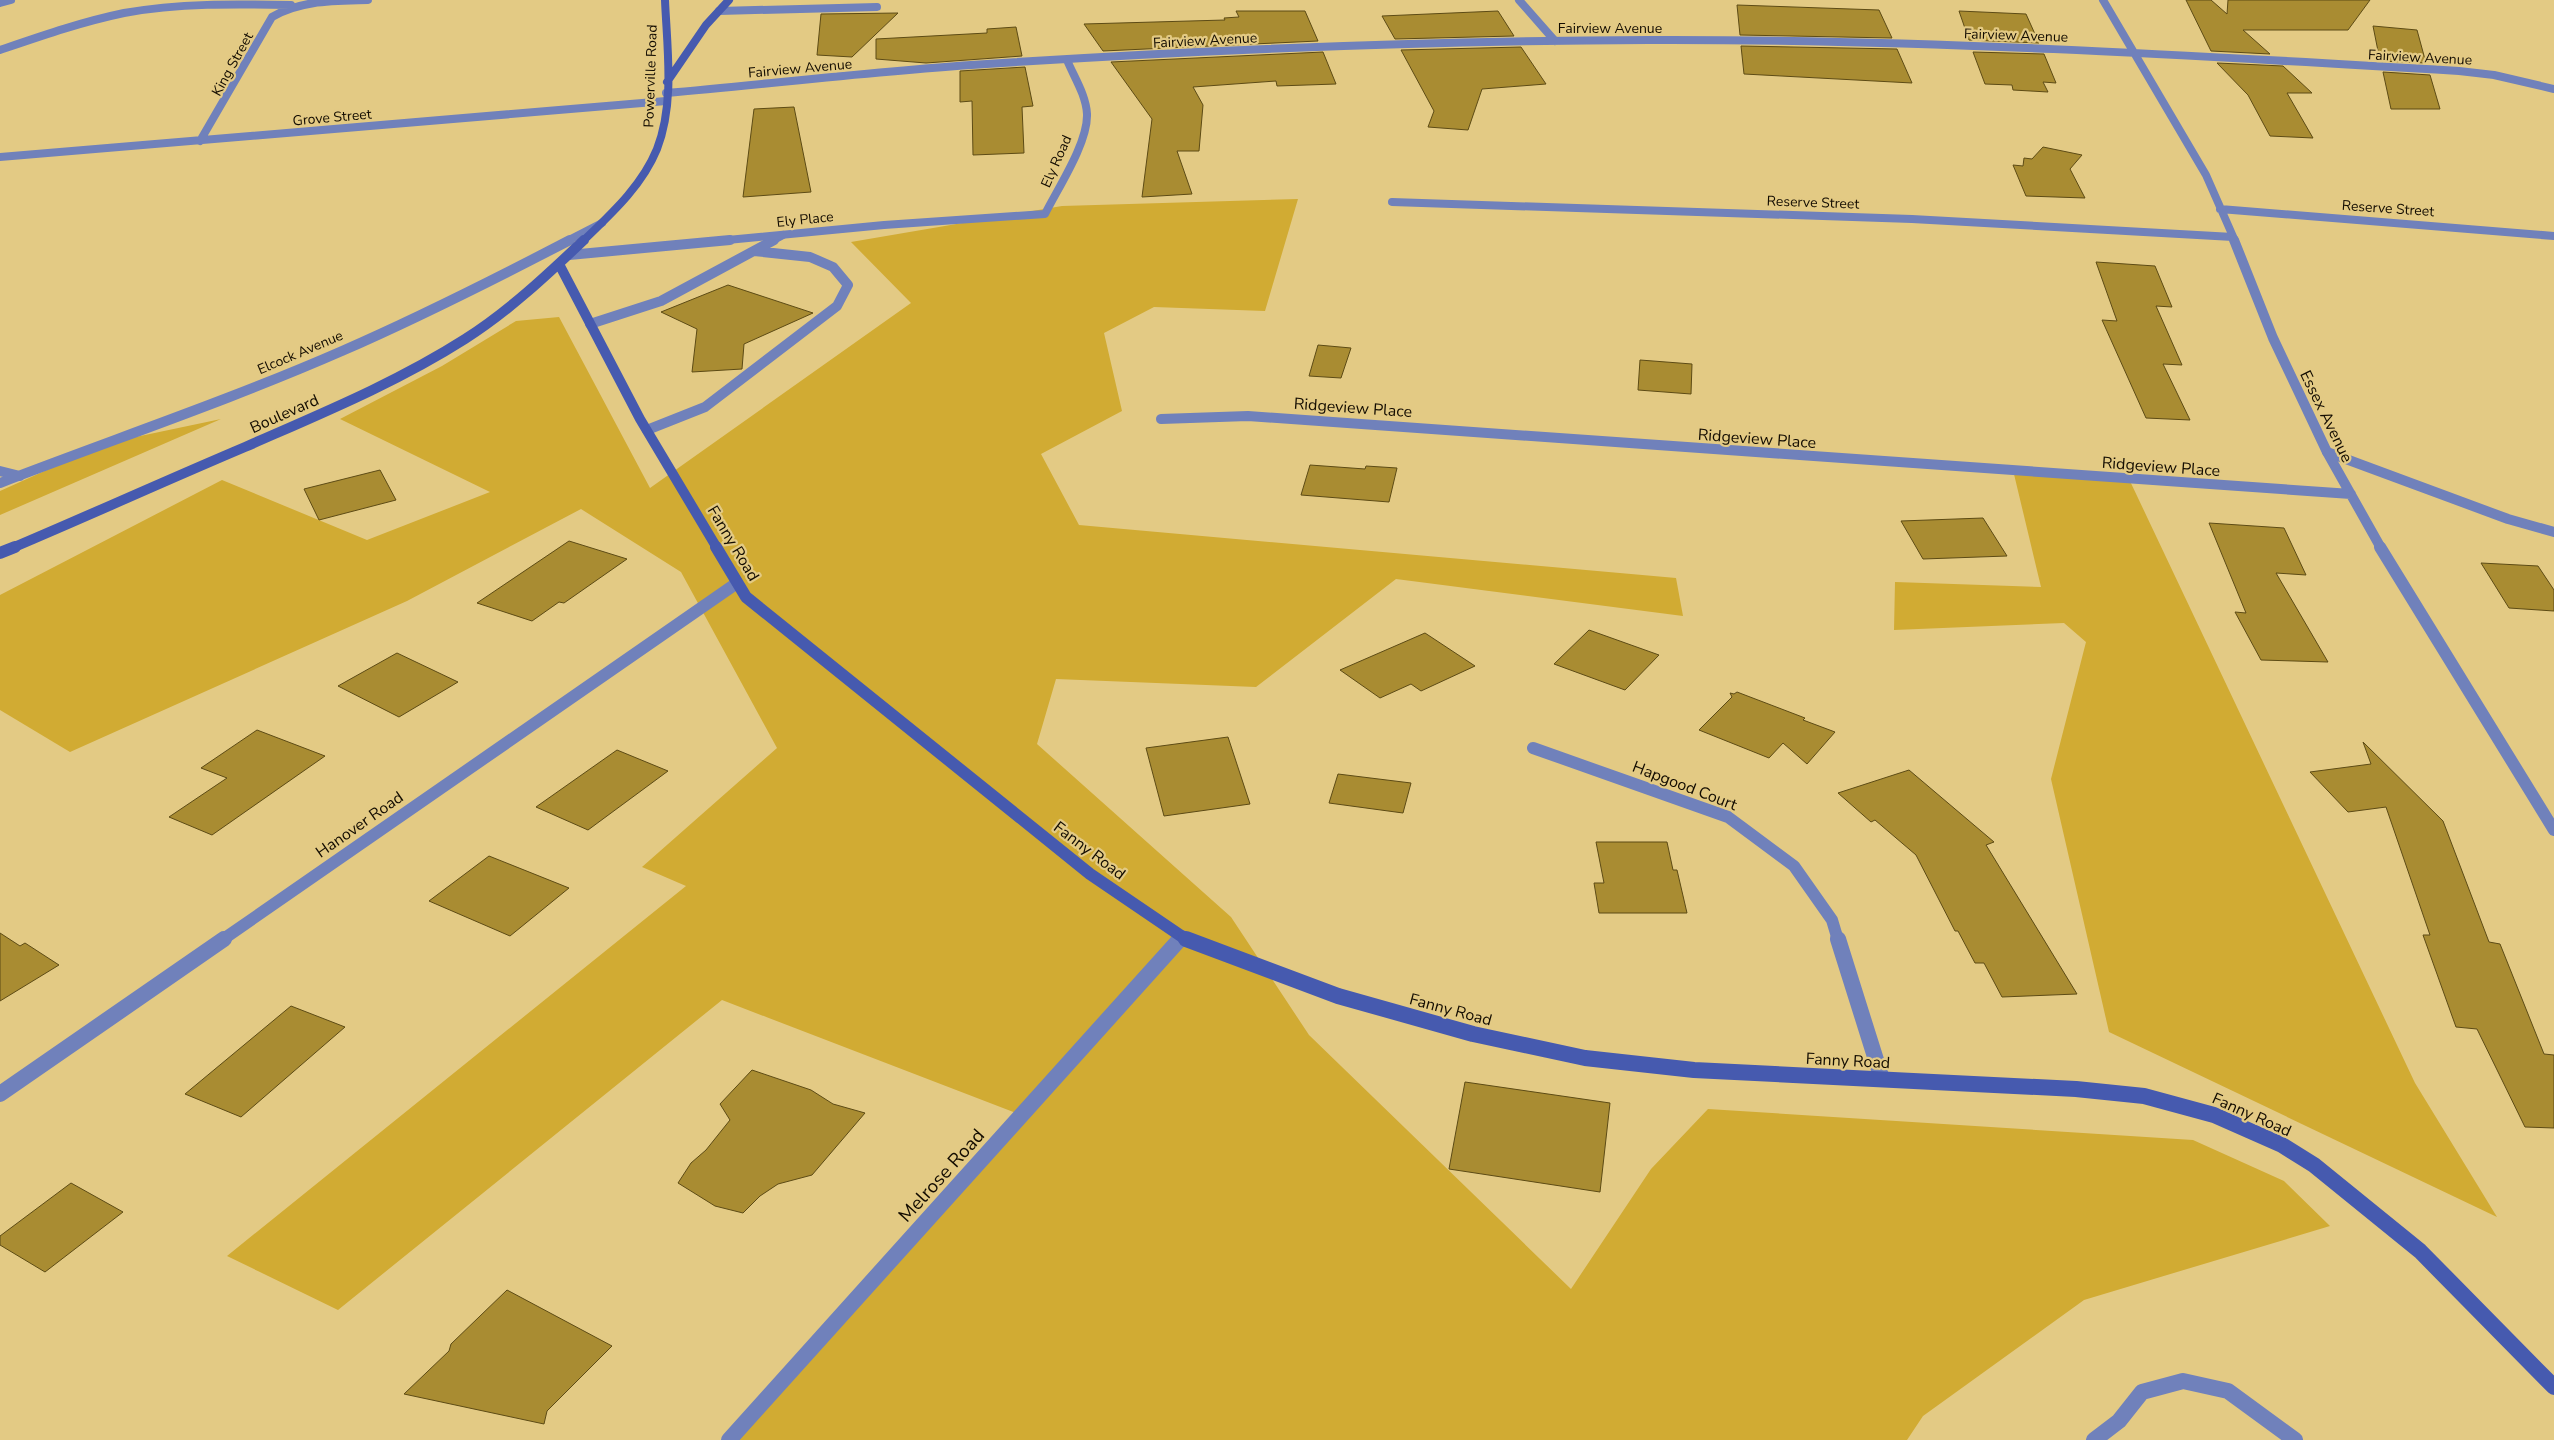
<svg xmlns="http://www.w3.org/2000/svg" width="2554" height="1440" viewBox="0 0 2554 1440" font-family="'Nunito Sans',sans-serif">
<style>
.green{fill:#d1ab33}
.building{fill:#a98c32;stroke:#5d4b15}
.lines{fill:none;stroke-linecap:round;stroke-linejoin:round}
.lane-far2{stroke:#7081bb;stroke-width:8}
.lane-far1{stroke:#7081bb;stroke-width:10}
.lane{stroke:#7081bb;stroke-width:16}
.street-far3{stroke:#7081bb;stroke-width:8}
.street-far2{stroke:#7081bb;stroke-width:10}
.street-far1{stroke:#7081bb;stroke-width:12}
.street{stroke:#7081bb;stroke-width:16}
.secondary-far3{stroke:#465aaf;stroke-width:8}
.secondary-far2{stroke:#465aaf;stroke-width:10}
.secondary-far1{stroke:#465aaf;stroke-width:12}
.secondary{stroke:#465aaf;stroke-width:16}
.labels{text-anchor:middle;stroke-width:4.5;stroke-linejoin:round;paint-order:stroke}
.far-street-label{font-size:14px;fill:#130c00;stroke:#e3ca84}
.street-label{font-size:16px;fill:#130c00;stroke:#e3ca84}
.near-street-label{font-size:19px;fill:#130c00;stroke:#e3ca84}
</style>
<rect width="100%" height="100%" fill="#e3ca84"/>
<path class="green" d="M1298 199 1265 311 1154 307 1104 333 1122 411 1041 454 1079 525 1676 578 1683 616 1396 579 1256 687 1056 679 1037 744 1231 917 1309 1035 1571 1289 1651 1169 1708 1109 2193 1140 2284 1181 2330 1226 2084 1300 1923 1416 1907 1440H732L1016 1113 722 1000 338 1310 227 1256 686 886 642 867 777 748 681 572 581 509 407 601 70 752 0 710V595L222 480 367 540 490 492 340 419 442 366 516 321 559 317 650 488 911 303 851 242 1062 206Z
M221 419 0 515V491L107 443Z
M2013 470 2129 479 2415 1083 2497 1217 2109 1032 2051 779 2086 642 2064 623 1894 630 1895 582 2041 587Z"/>
<path class="building" d="M2186 0H2211L2227 14 2228 0H2370L2348 30H2243L2270 54 2211 51Z
M1737 5 1879 10 1892 38 1740 35Z
M1236 11H1305L1318 41 1103 51 1084 24 1225 20 1224 18 1239 17Z
M1498 11 1514 36 1395 39 1382 16Z
M1959 11 2026 14 2039 43 1969 40Z
M898 13 852 57 817 55 821 14Z
M2373 26 2417 30 2426 63 2380 61Z
M1016 27 1022 56 926 63 876 59V39L987 33V29Z
M1741 46 1897 49 1912 83 1744 74Z
M1521 47 1546 84 1482 89 1468 130 1428 127 1434 111 1401 50Z
M1323 52 1336 84 1277 86 1276 81 1193 87 1203 105 1199 151H1177L1192 194 1142 197 1152 119 1111 62Z
M1973 52 2044 54 2056 83 2043 82 2048 92 2013 90 2012 85 1985 84Z
M2217 63 2283 66 2312 93H2287L2313 138 2270 136 2248 95Z
M1025 67 1033 106 1022 107 1024 153 973 155 972 101 960 102V71Z
M2383 72 2430 75 2440 109H2391Z
M794 107 811 192 743 197 754 109Z
M2043 147 2082 155 2070 169 2085 198 2026 196 2013 165 2023 166 2024 158 2032 159Z
M2096 262 2155 266 2172 307 2156 306 2182 365 2163 364 2190 420 2146 418 2102 320 2117 321Z
M728 285 813 313 744 344 742 369 692 372 697 329 661 312Z
M1318 345 1351 348 1341 378 1309 376Z
M1640 360 1692 364 1691 394 1638 390Z
M1310 465 1365 469 1366 466 1397 468 1389 502 1301 495Z
M380 470 396 500 319 520 304 489Z
M1983 518 2007 556 1923 559 1901 521Z
M2209 523 2284 528 2306 575 2276 573 2328 662 2261 660 2235 612 2246 613Z
M569 541 627 559 564 603 559 602 532 621 477 603Z
M2481 563 2538 566 2554 590V611L2509 608Z
M1589 630 1659 655 1625 690 1554 664Z
M1425 633 1475 666 1421 691 1411 684 1380 698 1340 670Z
M397 653 458 682 399 717 338 686Z
M1737 692 1805 718 1803 720 1835 732 1807 764 1783 743 1769 758 1699 730 1732 697 1730 693 1734 694Z
M257 730 325 756 212 835 169 817 227 778 201 768Z
M1228 737 1250 804 1164 816 1146 748Z
M2363 742 2443 821 2489 942 2500 944 2544 1054 2554 1055V1128L2525 1127 2477 1029 2456 1027 2423 935H2430L2386 807 2348 812 2310 772 2371 764Z
M617 750 668 771 588 830 536 807Z
M1909 770 1994 842 1986 845 2077 994 2002 997 1984 963H1975L1958 931H1955L1916 855 1875 820 1871 822 1838 793Z
M1338 774 1411 783 1403 813 1329 803Z
M1596 842H1667L1673 870H1677L1687 913H1599L1594 883H1604Z
M489 856 569 888 510 936 429 901Z
M0 933 20 946 25 943 59 965 0 1001Z
M291 1006 345 1027 241 1117 185 1094Z
M752 1070 811 1090 833 1104 865 1113 812 1175 778 1184 760 1196 743 1213 715 1206 678 1183 691 1163 706 1150 730 1120 720 1104Z
M1465 1082 1610 1103 1600 1192 1449 1169Z
M71 1183 123 1212 45 1272 0 1245V1236Z
M507 1290 612 1346 547 1411 544 1424 404 1394 449 1351 451 1344Z"/>
<g class="lines">
<path class="lane-far2" d="M719 11 877 7
M772 241 783 235"/>
<path class="lane-far1" d="M590 324 661 301 774 240
M647 430 705 407 837 306 848 285 833 267 810 257 754 251
M2327 452 2508 519 2554 532"/>
<path class="lane" d="M2094 1440 2119 1421 2142 1392 2183 1381 2228 1391 2295 1440"/>
<path class="street-far3" d="M1519 0 1555 41
M2103 0 2206 175 2235 241
M0 3 11 0
M0 50C41 36 81 22 124 13 179 3 235 4 291 5
M666 93C768 84 869 72 971 65 1197 50 1422 41 1648 40 1919 39 2189 55 2459 71L2494 75 2554 89
M200 141 272 17C300 0 335 1 368 0
M0 157 666 101
M1392 202 1912 219 2233 237
M2220 209 2554 236
M567 241 602 223
M717 241 884 225 1045 214C1058 188 1088 143 1087 114 1086 95 1074 77 1067 60"/>
<path class="street-far2" d="M2234 240 2273 338 2327 452 2381 548
M569 255 730 240
M1161 419 1248 416 2351 494
M0 471 20 476
M0 483C114 439 230 400 342 351 420 317 495 279 570 240"/>
<path class="street-far1" d="M2380 547 2554 830
M1533 748 1728 817 1794 866 1832 920 1838 940
M222 940 737 583
M1179 940 1182 936"/>
<path class="street" d="M1838 939 1882 1079
M0 1094 224 939
M729 1440 1180 939"/>
<path class="secondary-far3" d="M667 82 706 25 729 0
M583 241C611 214 642 186 657 149 675 103 667 48 665 0"/>
<path class="secondary-far2" d="M559 264 640 419 717 548
M12 548C90 515 167 480 245 447 320 414 396 383 465 339 509 311 547 275 584 240"/>
<path class="secondary-far1" d="M716 547 746 597 1090 874 1187 940
M0 553 15 547"/>
<path class="secondary" d="M1186 939 1338 996 1473 1034 1585 1058 1694 1070 2076 1089 2144 1096 2214 1115 2282 1145 2314 1165 2420 1251 2554 1387"/>
</g>
<g class="labels">
<g class="far-street-label">
<text x="1610" y="33">Fairview Avenue</text>
<text transform="translate(2016 35) rotate(2)" y="5">Fairview Avenue</text>
<text transform="translate(1205 40) rotate(-3)" y="5">Fairview Avenue</text>
<text transform="translate(2420 57) rotate(3)" y="5">Fairview Avenue</text>
<text transform="translate(232 64) rotate(-61)" y="5">King Street</text>
<text transform="translate(800 68) rotate(-5)" y="5">Fairview Avenue</text>
<text transform="translate(650 76) rotate(-88)" y="5">Powerville Road</text>
<text transform="translate(332 117) rotate(-5)" y="5">Grove Street</text>
<text transform="translate(1056 161) rotate(-66)" y="5">Ely Road</text>
<text transform="translate(1813 202) rotate(2)" y="5">Reserve Street</text>
<text transform="translate(2388 208) rotate(4)" y="5">Reserve Street</text>
<text transform="translate(805 219) rotate(-6)" y="5">Ely Place</text>
<text transform="translate(300 352) rotate(-23)" y="5">Elcock Avenue</text>
</g>
<g class="street-label">
<text transform="translate(1353 407) rotate(4)" y="6">Ridgeview Place</text>
<text transform="translate(284 413) rotate(-24)" y="6">Boulevard</text>
<text transform="translate(2327 416) rotate(64)" y="6">Essex Avenue</text>
<text transform="translate(1757 438) rotate(4)" y="6">Ridgeview Place</text>
<text transform="translate(2161 466) rotate(4)" y="6">Ridgeview Place</text>
<text transform="translate(734 543) rotate(59)" y="6">Fanny Road</text>
<text transform="translate(1685 785) rotate(21)" y="6">Hapgood Court</text>
<text transform="translate(359 824) rotate(-35)" y="6">Hanover Road</text>
<text transform="translate(1090 850) rotate(37)" y="6">Fanny Road</text>
<text transform="translate(1451 1009) rotate(15)" y="6">Fanny Road</text>
<text transform="translate(1848 1060) rotate(3)" y="6">Fanny Road</text>
<text transform="translate(2252 1114) rotate(24)" y="6">Fanny Road</text>
</g>
<g class="near-street-label">
<text transform="translate(941 1175) rotate(-48)" y="7">Melrose Road</text>
</g>
</g>
</svg>
